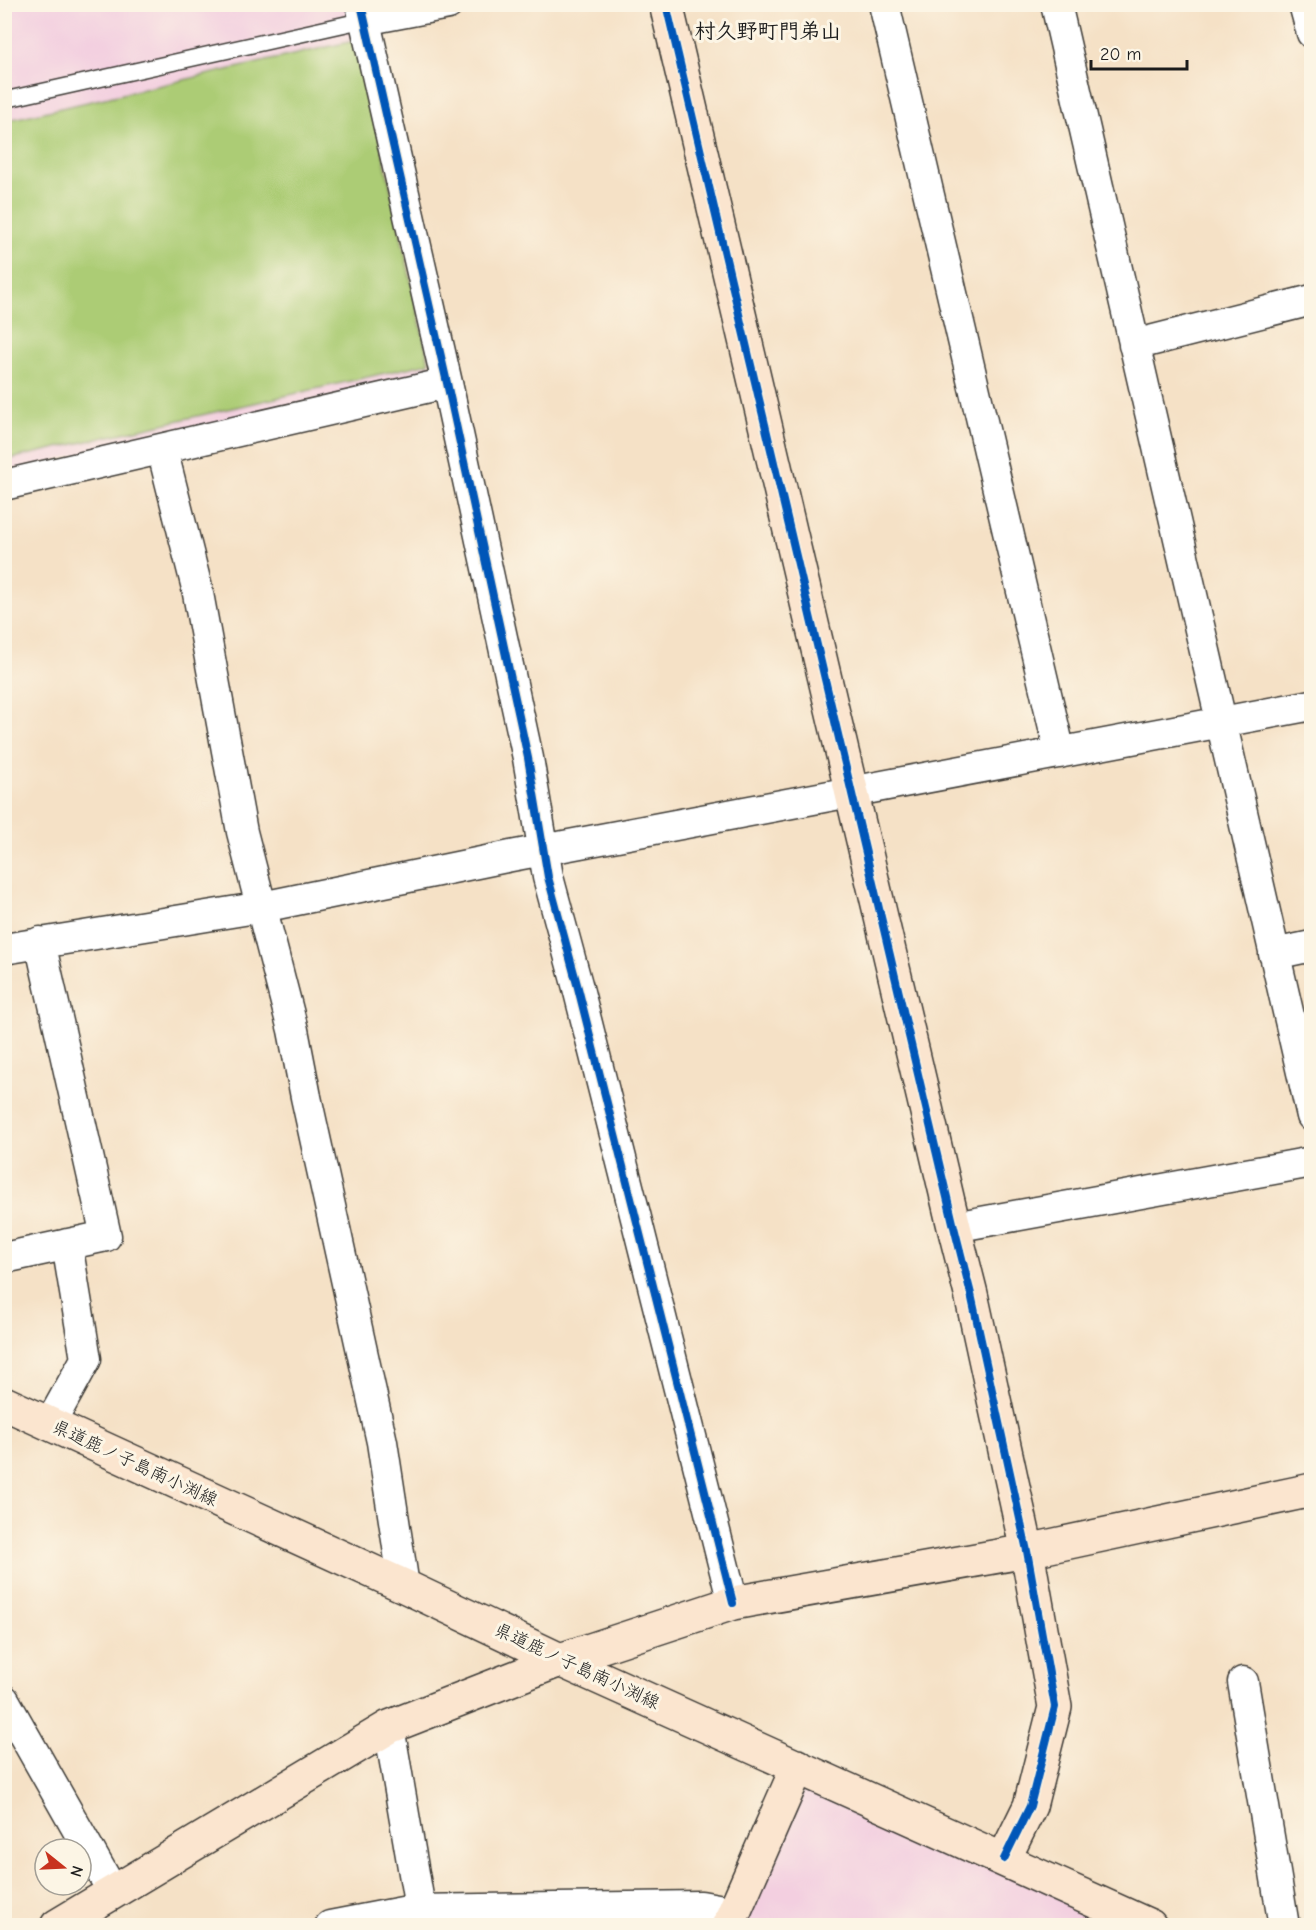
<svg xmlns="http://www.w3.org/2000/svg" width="1316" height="1930" viewBox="0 0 1316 1930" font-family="'Comic Neue','Klee One',sans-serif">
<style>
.built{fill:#f3cfe0}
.pitch{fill:#accc74;stroke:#647448;stroke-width:1.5}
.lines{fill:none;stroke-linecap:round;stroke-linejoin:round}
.lane-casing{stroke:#3d3a36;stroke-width:18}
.street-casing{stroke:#3d3a36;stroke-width:33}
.secondary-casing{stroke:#3d3a36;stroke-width:36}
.lane{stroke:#fff;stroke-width:15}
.street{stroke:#fff;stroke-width:30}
.secondary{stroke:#fbe5cf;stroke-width:33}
.cycleway-casing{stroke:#fcf5e5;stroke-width:11}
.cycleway{stroke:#0057b8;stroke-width:8}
.labels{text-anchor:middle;stroke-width:6;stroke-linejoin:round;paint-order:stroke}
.street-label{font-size:18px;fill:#1c1c1c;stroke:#fcf5e5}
.quarter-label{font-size:21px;font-weight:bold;fill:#1c1c1c;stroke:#fcf5e5}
</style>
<rect width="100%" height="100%" fill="#fcf5e5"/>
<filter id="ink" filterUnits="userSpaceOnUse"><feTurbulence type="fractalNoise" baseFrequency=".0167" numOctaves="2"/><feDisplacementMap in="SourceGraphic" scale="12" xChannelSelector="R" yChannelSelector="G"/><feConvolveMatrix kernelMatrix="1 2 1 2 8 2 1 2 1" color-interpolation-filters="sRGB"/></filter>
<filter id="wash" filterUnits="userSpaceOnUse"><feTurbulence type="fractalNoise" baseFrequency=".008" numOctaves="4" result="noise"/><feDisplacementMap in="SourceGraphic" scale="24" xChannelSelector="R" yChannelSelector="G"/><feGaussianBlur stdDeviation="1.35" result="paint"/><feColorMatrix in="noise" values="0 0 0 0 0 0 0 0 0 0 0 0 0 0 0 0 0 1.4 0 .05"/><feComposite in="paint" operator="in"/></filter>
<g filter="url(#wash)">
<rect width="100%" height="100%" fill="#f5e1c6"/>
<path class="built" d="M4 5H347L433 374 5 472Z
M806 1780 1133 1926H741Z"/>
<path class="pitch" d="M358 40 429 363 5 460 4 121Z"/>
</g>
<g filter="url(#ink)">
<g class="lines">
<defs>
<path id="lane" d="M4 100 364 20"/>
<path id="street" d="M361 4 447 383 528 758 548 877 578 988 733 1603
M884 4 1060 753
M1056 4 1312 1116
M1304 4 1312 33
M364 20 448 4
M1134 345 1312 300
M162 449 197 588 242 832 293 1030 306 1097 382 1442 404 1586
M4 485 447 383
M4 949 262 907 511 856 1312 705
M1274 954 1312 946
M954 1227 1312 1162
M4 1258 106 1236 40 942
M50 1424 86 1359 67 1244
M1243 1682 1284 1926
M4 1700 113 1892
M389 1727 423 1926
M330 1926 413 1910 701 1906 734 1912"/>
<path id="secondary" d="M666 4 954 1227 971 1294 1027 1551 1055 1707 1030 1806 1004 1859
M4 1403 404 1586 560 1660 1150 1926
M57 1926 389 1727 560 1660 733 1603 1027 1551 1312 1490
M728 1926 798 1766"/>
</defs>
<use href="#lane" class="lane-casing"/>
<use href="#street" class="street-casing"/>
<use href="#secondary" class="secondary-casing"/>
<use href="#lane" class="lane"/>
<use href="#street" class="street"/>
<use href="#secondary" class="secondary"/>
<defs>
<path id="cycleway" d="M361 4 447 383 528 758 548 877 578 988 733 1603
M666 4 954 1227 971 1294 1027 1551 1055 1707 1030 1806 1004 1859"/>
</defs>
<use href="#cycleway" class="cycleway-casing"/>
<use href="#cycleway" class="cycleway"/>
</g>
</g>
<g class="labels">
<g class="street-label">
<text transform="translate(135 1463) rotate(25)" y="6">県道鹿ノ子島南小渕線</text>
<text transform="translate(577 1666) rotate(25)" y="6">県道鹿ノ子島南小渕線</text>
</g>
<g class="quarter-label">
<text x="768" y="38">村久野町門弟山</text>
</g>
</g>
<rect width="1316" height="1930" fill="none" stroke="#fcf5e5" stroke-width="24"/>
<g transform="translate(63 1867) rotate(108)"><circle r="28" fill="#fcf5e5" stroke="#a29e95" stroke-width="1.5"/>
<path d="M0-4.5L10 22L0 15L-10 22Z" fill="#c8321e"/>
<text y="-9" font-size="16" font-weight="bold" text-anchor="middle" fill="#1c1c1c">N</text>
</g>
<path d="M1091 60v9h96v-9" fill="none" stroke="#1c1c1c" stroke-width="3"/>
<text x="1100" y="60" font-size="18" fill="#1c1c1c" stroke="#fcf5e5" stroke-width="4.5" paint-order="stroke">20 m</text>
</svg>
